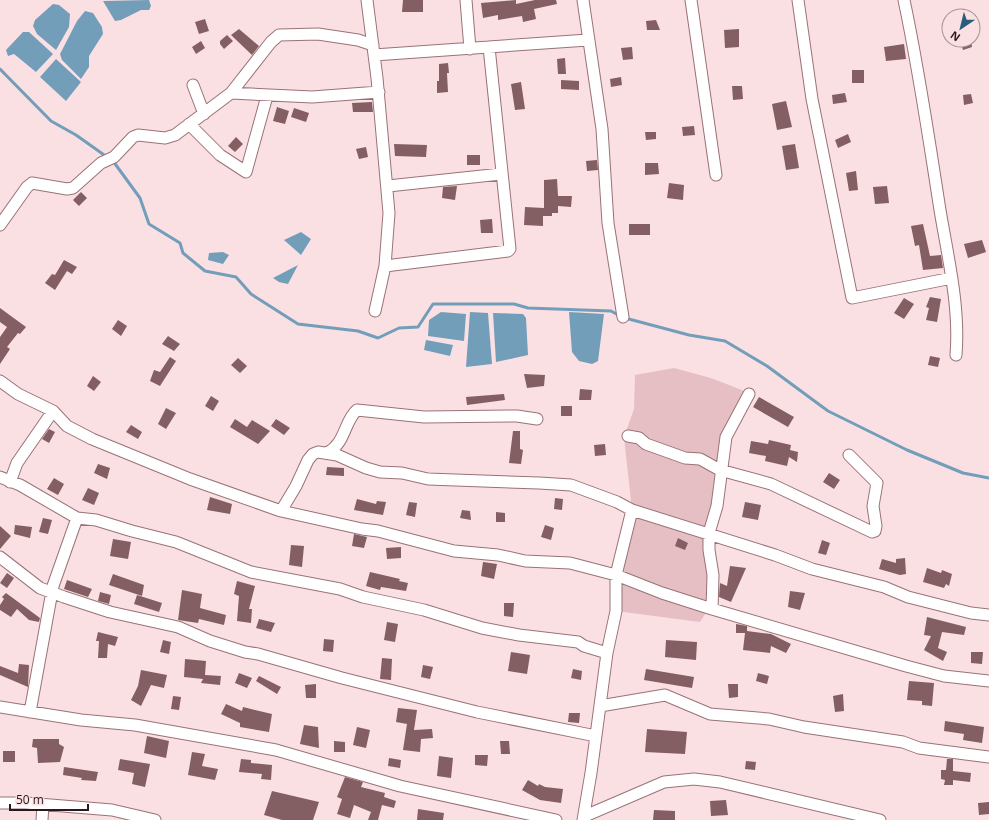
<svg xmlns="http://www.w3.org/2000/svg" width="989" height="820" viewBox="0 0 989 820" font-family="'Open Sans',sans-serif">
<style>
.green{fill:#e5bfc3}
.water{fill:#729eba}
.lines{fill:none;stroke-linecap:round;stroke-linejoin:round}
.stream{stroke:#729eba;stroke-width:3}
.building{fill:#835e63}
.street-casing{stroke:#997277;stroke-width:13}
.street{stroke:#fff;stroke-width:11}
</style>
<rect width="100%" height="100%" fill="#fbe0e3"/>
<path class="green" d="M674 368 711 378 747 392 720 470 709 608 700 622 616 611 632 510 624 437 634 409 635 375Z"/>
<path class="water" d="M149 0 151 6 149 10H141L121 20 115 21 103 1Z
M53 4 59 5 70 14 69 27 56 50 37 34 33 26 35 20Z
M85 11 93 13 102 27 103 34 89 56V67L81 79 62 60 60 54 77 21Z
M23 32H29L53 54 36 72 14 54 8 56 6 50Z
M56 59 81 82 66 101 40 77Z
M301 232 311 239 301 255 284 240Z
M223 252 229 255 223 264 208 260 209 253Z
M298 265 288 284 279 282 273 278Z
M441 312 466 314 464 341 428 336 429 320Z
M470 312 488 313 492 364 466 367Z
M569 312 604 314 598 361 592 364 579 361 572 352Z
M493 313 523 314 526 318 528 355 496 362Z
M426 340 453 345 450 356 424 350Z"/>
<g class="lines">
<path class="stream" d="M0 69 51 121 76 135 107 157
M113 161 140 198 149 224 180 243 183 253 205 271 236 277 251 294 298 324 358 331 378 338 399 328 418 327 433 304H514L528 308 611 311 620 316
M625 318 689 335 725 341 767 366 828 411 907 450 963 473 989 478"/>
</g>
<path class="building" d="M403 0H423V12H402Z
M516 0V4L535 0H556L557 4 534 9 536 19 523 22 522 16 498 20V15L483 18 481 3Z
M205 19 209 31 199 34 195 22Z
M656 20 660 30H647L646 21Z
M239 29 259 46 252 55 231 35Z
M739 29V47L725 48 724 30Z
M227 35 233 41 224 49 220 44V41Z
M960 40H971L972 47 963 50Z
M201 41 205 48 196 54 192 47Z
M904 44 906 59 886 61 884 47Z
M632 47 633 59 623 60 621 48Z
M565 58 566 74H558L557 59Z
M448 63 449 73H447L448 92 437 93V81H439V64Z
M852 70H864V83H852Z
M621 77 622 85 611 87 610 79Z
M561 80 579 81V90L561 89Z
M521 82 525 109 515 110 511 84Z
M732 86H742L743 99 733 100Z
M845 93 847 102 833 104 832 95Z
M971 94 973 103 964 105 963 95Z
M786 101 792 127 777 130 772 104Z
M372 102 373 112H353L352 103Z
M277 107 289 111 285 124 273 121Z
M294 108 309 113 306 122 291 117Z
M694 126 695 135 683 136 682 127Z
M645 132H656V139L646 140Z
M848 134 851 142 838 148 835 140Z
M236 137 243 144 235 152 228 146Z
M394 144 427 145 426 157 395 156Z
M795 144 799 168 786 170 782 146Z
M366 147 368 157 359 159 356 149Z
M467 155H480V165H467Z
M597 160 598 170 587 171 586 161Z
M645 163H658L659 174 645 175Z
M856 171 858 190 849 191 846 173Z
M557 179 558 196H572L571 207 558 206V213H552V216H543V226L524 225 525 207 544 208V180Z
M669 183 684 185 683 200 667 198Z
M457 186 455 200 442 198 443 187Z
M887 186 889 203 875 204 873 187Z
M81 192 87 198 79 206 73 200Z
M492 219 493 233H481L480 220Z
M629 224H650V235H629Z
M923 224 930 256 941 255 943 268 923 270 919 245 915 246 911 226Z
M982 240 986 252 968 258 964 244Z
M64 260 77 267 72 274 67 271 55 290 45 283 52 274 55 275Z
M930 297 941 299 937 322 926 320 929 308 926 307Z
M904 298 914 304 904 319 894 313Z
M0 308 26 327 20 334 18 333 7 347 10 349 0 364V337L7 327 0 322Z
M118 320 127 326 121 336 112 329Z
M168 336 180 344 174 351 162 344Z
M930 356 940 358 938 367 928 365Z
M170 357 176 361 160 386 150 381 154 370 160 372Z
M238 358 247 366 240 373 231 365Z
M524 374 545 375 544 386 527 388Z
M93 376 101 382 94 391 87 386Z
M580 389 592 390 591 400H579Z
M504 394 505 400 467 405 466 397Z
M211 396 219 401 213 411 205 406Z
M759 397 794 417 788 427 753 407Z
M561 406H572V416H561Z
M166 408 176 413 166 429 158 424Z
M235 419 247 427 252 420 270 431 258 444 230 427Z
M276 419 290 428 284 435 271 426Z
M131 425 142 432 138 439 126 432Z
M49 429 55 432 49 443 42 439Z
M513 431H520V449L523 450 521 464 509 463Z
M769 440 791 445 790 450 798 452 797 462 789 457 787 466 765 461 766 456 749 453 751 441 768 444Z
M605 444 606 455 595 456 594 445Z
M98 464 110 468 107 479 94 473Z
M327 467 344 468V476L326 475Z
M829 473 840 480 834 489 823 482Z
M54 478 64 484 58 495 47 489Z
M88 488 99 493 94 505 82 500Z
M210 497 232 504 230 514 207 510Z
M555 498 563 499 562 510 554 509Z
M357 499 376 504 377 501 386 502 383 515 354 510Z
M409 502 417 503 415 517 406 515Z
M745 502 761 505 758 520 742 517Z
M462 510 470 511 471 520 460 518Z
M496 512 505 513V522H496Z
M43 518 52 520 48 534 39 532Z
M15 525 32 527 30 538 14 534Z
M545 525 554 528 551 540 541 537Z
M0 526 11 536 0 549Z
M354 534 367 537 364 548 352 546Z
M678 538 688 543 685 550 675 546Z
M113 539 131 542 128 559 110 556Z
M822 540 830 543 826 555 818 553Z
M291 545 304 546 302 567 289 565Z
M401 547V558L387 559 386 548Z
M905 558 906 574 900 575 879 569 882 559 896 563V559Z
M483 562 497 564 494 579 481 576Z
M730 566 746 568 731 602 719 597 720 583 727 586Z
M927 568 941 573 942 570 952 574 949 586 946 584 944 588 923 582Z
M370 572 400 579 399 581 408 583 406 591 381 587 380 590 366 586Z
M7 573 14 578 7 588 0 583Z
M113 574 144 585 142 596 109 585Z
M67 580 92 589 88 597 64 589Z
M237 581 255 586 249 609H252L251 623 237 621 239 596 234 594Z
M182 590 202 594 200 608 226 615 224 625 199 619 198 623 178 620Z
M790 591 805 593 800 610 788 607Z
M100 592 111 595 109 604 98 601Z
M6 593 40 618 39 622 29 620 17 609 11 617 0 610V605L4 599 2 597Z
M137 595 162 603 159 612 134 604Z
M504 603H514L513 617 504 616Z
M927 617 966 627 964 635 942 632 938 648 947 652 943 661 924 650 931 636 924 635Z
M259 619 275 623 271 632 256 628Z
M387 622 398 624 395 642 384 640Z
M736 624 747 626V631L771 634 791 644 786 653 771 646 770 653 743 650 745 633H736Z
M98 632 118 637 115 646 108 644 107 658H98L99 641H96Z
M324 639 334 640 333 652 323 651Z
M163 640 171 642 169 654 160 652Z
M666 640 697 642 696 660 665 657Z
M511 652 530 655 527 674 508 671Z
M971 652H983L982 664 971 663Z
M382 658 392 659 391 680 380 679Z
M185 659 206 661 205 675 221 676 220 685 201 683 203 679 184 677Z
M19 664 29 665 28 687 0 675V666L18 673Z
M423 665 433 667 430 679 421 677Z
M573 669 582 671 581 680 571 678Z
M646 669 694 677 692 688 644 680Z
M141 670 167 675 164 688 151 685 141 706 131 700 138 686Z
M239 673 252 678 247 688 235 683Z
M758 673 769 676 767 684 756 681Z
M259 676 281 687 277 694 256 681Z
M909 681 934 683 932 706 922 705V701L907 700Z
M316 684V698H306L305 685Z
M728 684H738V697L729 698Z
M843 694 844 711 835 712 833 696Z
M173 696 181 697 179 710 171 709Z
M226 704 242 711 243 707 272 714 269 732 240 727V723L221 714Z
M398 708 417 710 414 730 432 729 433 738 421 739 420 752 403 750 407 724 396 722Z
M569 713H580L579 723 568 722Z
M945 721 984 727 982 743 963 740 964 734 944 731Z
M304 725 318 727 319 748 300 744Z
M357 727 370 730 366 748 353 745Z
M647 729 687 732 685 754 645 752Z
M147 736 169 741 166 758 144 753Z
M33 739H59V744L64 747 60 762 38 763 37 748 32 747Z
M334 741 345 742V752H334Z
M500 741H509L510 754H501Z
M3 751H15V762H3Z
M192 752 205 754 202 766 218 769 215 780 188 775Z
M475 755H488L487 766 475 765Z
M439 756 453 758 451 778 437 776Z
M389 758 401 760 400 768 388 766Z
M120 759 150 764 145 787 132 784 134 773 118 770Z
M241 759 251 760V763L272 765 271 780 261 779 262 774 239 772Z
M947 759H953V771L971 773 970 782 953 780V785H944L945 780 941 779V770H946Z
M746 761 756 762 755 770 745 769Z
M64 767 98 772 96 781 81 780 82 778 63 775Z
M345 777 363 782 361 787 385 793 384 797 396 801 394 808 382 805 378 820H368L371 812 354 805 350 818 337 814 342 799 337 797Z
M528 780 538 786 539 784 545 787 563 789 561 803 540 800 522 790Z
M272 791 319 802 313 820H282L264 815Z
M726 800 728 815 711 816 710 801Z
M989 802V814L979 815 978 803Z
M418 809 444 813 443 820H417Z
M654 810 675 811V820H653Z"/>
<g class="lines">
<defs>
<path id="street" d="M367 0 377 78 389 213 385 266 375 311
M466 0 470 49
M583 0 602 129 608 223 623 317
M691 0 716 175
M798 0 812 99 852 298 952 278
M904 0C919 70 929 140 940 210 948 258 960 307 956 355
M374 55 588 40
M193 85 204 114
M231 93 312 97 379 92
M189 124 220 155 246 172 267 96
M388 186 501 174
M0 225 27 187 32 183 67 189 73 188 101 163 114 157 133 137 138 135 165 138 175 135 231 93 271 42 279 35 318 34 358 40 373 45
M385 266 508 251 510 249 489 47
M0 381 18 394 53 411 67 426 92 439 190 479 281 511 362 529 378 531 454 551 498 555 525 561 570 563 616 575 662 593 712 609 906 666 944 676 989 681
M628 436 639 438 646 444 685 458 700 459 720 470 771 484 872 532 875 531 876 526 873 506 877 483 849 455
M327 453C346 443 344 421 357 410L424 417 517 416 537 419
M0 477 20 485 77 518 96 520 132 531 176 542 251 572 340 589 363 597 424 610 482 628 519 635 578 642 584 646 607 653
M10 482 17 463 53 411
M281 511 296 486 308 460 313 454 318 452 337 455 366 468 380 472 402 473 428 479 539 483 571 485 617 502 632 510 775 555 812 569 884 587 908 597 971 613 989 615
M0 557 40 588 64 597 110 612 178 627 210 641 245 652 258 654 342 678 477 712 596 736
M712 609 713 575 709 550V533L717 506 726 437 749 394
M600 706 665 695 710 714 769 719 804 727 903 742 919 748 989 757
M0 707 81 720 135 725 276 750 400 786 556 820
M30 712 53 586 77 518
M0 803H26L112 810 155 820
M585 816 664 782 694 779 720 782 880 820
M42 820 43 805
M583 820 591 773 607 653 616 611V575L632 510"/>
</defs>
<use href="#street" class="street-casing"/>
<use href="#street" class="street"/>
</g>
<g transform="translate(961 28) rotate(215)"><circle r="19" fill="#fbe0e3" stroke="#a79093"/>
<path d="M0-3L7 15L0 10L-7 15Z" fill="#2b5d7b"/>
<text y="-6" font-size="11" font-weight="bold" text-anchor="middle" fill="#29191c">N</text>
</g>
<path d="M10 804v6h78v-6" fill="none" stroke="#29191c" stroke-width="2"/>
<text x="16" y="804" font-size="12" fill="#29191c" stroke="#fbe0e3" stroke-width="3" paint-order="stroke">50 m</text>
</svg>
